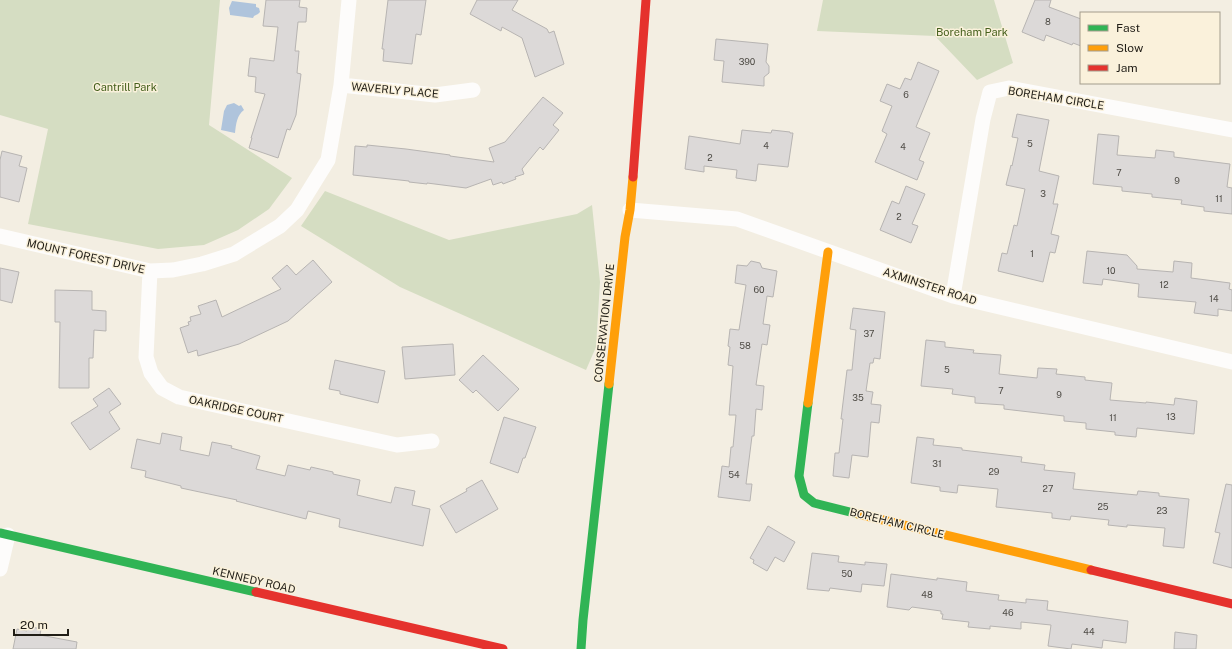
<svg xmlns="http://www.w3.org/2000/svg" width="1232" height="649" viewBox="0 0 1232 649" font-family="'Public Sans',sans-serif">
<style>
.green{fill:#d5ddc2}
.water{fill:#afc4dc}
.building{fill:#dcd9d8;stroke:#b7b4b2}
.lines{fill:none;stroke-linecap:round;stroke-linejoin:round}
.street{stroke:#fdfcfb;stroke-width:15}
.fast{stroke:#30b455;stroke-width:9}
.slow{stroke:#ff9f0a;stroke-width:9}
.jam{stroke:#e5322d;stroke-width:9}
.labels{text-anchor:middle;stroke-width:3;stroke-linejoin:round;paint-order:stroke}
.number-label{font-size:9px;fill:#4f4c46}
.park-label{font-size:11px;fill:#46601d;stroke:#faf1db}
.street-label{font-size:11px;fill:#201d16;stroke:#faf1db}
</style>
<rect width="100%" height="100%" fill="#f3eee2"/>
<path class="green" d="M0 0H220L209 125 292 178 269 209 238 230 204 245 158 249 28 224 48 129 0 115Z
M823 0H994L1013 63 977 80 935 36 817 31Z
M325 191 449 240 577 214 592 205 600 282 596 347 586 370 400 287 301 226Z"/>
<path class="water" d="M232 1 256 4V7L259 8 260 12 258 14 254 16 253 18 230 15V14L229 8Z
M234 103 239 106 241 105 244 110C237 115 236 124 235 133L221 130 224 111 227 105Z"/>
<path class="building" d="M266 0H300L299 7 307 8 306 22H298L295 51H299L297 73 301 74 296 115 290 130 287 129 278 158 249 148 252 138H251L265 94 255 92 256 77 248 76 250 58 274 61 278 27 263 26Z
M388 0H426L421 35 416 34 412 64 383 61 384 49H382Z
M477 0H518L512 10 547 29 549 33 554 31 564 64 535 77 522 38 502 27 501 31 470 14Z
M1035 0H1051L1049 7 1081 19V46L1073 43 1072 45 1046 35 1044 41 1022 32Z
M716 39 768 44 766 62 769 66V73L764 77V86L722 82 724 61 714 60Z
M918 62 939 71 916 127 930 133 919 160 924 162 917 180 875 162 887 134 882 131 892 106 880 101 887 84 900 89 905 78 911 80Z
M543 97 563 113 553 125 559 130 543 150 540 147 522 169 524 174 515 177 516 179 503 184 502 182 493 185 491 179 466 188 427 183V184L409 182V181L353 175 355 146 367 147V145L406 149 450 155V156L494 162 489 148 505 142Z
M1017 114 1049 120 1039 171 1059 176 1053 204H1058L1051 234 1059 236 1055 253 1050 252 1043 282 998 271 1002 253 1007 254 1014 225 1017 226 1025 189 1006 185 1011 165 1012 166 1018 138 1012 137Z
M742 130 771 133 772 130 790 132V133H793L788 167 758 164 756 181 736 178 737 170 704 166V172L685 169 689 136 740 144Z
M1098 134 1119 136 1117 155 1155 158 1156 150 1174 152V157L1230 164 1227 187 1232 188V214L1204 211V207L1181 204 1182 200 1152 197V194L1122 191V187L1093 184Z
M2 151 22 156 19 166 27 168 19 202 0 197V160Z
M906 186 925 194 912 224 918 226 911 243 880 230 892 201 899 204Z
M1087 251 1127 255 1137 266V269L1173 272 1174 261 1192 263 1191 278 1230 283 1229 289 1232 290V311L1218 309V316L1194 313 1196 302 1138 297 1139 284 1103 279 1102 285 1083 283Z
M313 260 332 282 288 321 239 344 198 356 197 350 188 353 180 328 189 325 188 322 191 321 190 317 201 314 198 306 216 300 222 317 281 289 272 278 287 265 296 275Z
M751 261 760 263 762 268 777 271 773 297 767 296 763 324 770 325 767 345 762 344 756 385 764 386 762 410 756 409 754 436H752L746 484H752L750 501 718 497 722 466 729 467 731 447H733L736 415H729L733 366 728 365 730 347 728 346 730 329 739 330 746 285 735 283 737 265 747 266Z
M0 268 19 272 12 303 0 300Z
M55 290 92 291V310L106 311V331L94 330 93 358H89V388H59L60 322H55Z
M853 308 885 312 880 359 874 358 873 363H870L866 391 873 392 871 404 881 405 879 423 871 422 868 457 852 455 849 478 833 476 835 453H839L843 419H841L847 370H852L856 330 850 329Z
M926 340 945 342V347L974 350 973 353 1001 355 999 374 1037 378 1038 368 1057 369 1056 374 1085 377V380L1112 383 1110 400 1146 403V402L1174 405 1175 398 1197 401 1194 434 1137 428 1136 437 1115 435V432L1086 429V423L1064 421V416L1004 409V405L975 403V397L952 394 953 389 921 386Z
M453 344 455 375 405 379 402 347Z
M483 355 519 389 498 411 476 390 473 393 459 380Z
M335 360 385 371 378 403 340 394V391L329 389Z
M109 388 121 404 109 412 120 429 90 450 71 423 98 406 93 399Z
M504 417 536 427 525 458H523L518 473 490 463Z
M162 433 182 437 180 450 209 456 212 442 232 446 231 448 260 456 256 469 285 476 288 465 310 470 311 467 333 472V474L360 480 357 495 391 503 395 487 415 491 412 505 430 509 423 546 339 527 340 519 308 511 306 519 236 501 237 500 181 488V486L145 477 146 471 131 468 137 439 160 444Z
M917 437 934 439 933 445 962 448V450L1022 457 1021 462 1045 465 1044 470 1075 473 1073 489 1137 495 1138 491 1159 493V496L1189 499 1184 548 1163 546 1165 528 1127 525V527L1108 525 1109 520 1071 516 1070 520 1052 518V513L996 507 998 489 958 485 957 493 940 491V487L911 483Z
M482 480 498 509 456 533 440 506 467 491 466 489Z
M1226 484 1232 485V568L1213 563 1220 533 1215 532Z
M768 526 795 542 784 562 775 557 767 571 753 563 754 560 750 558Z
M812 553 839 556 838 562 865 565V562L887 564 884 586 862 584 861 592 830 588 829 591 807 589Z
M891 574 937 580V578L967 582 966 591 999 595 998 600 1026 603V599L1048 601 1047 610 1128 621 1126 643 1103 640 1102 648 1072 644 1071 649 1048 646 1051 625 1021 622V629L990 626V629L968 627 969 622 942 619 943 614H941V611L912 607 909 610 887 607Z
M27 626 41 629 40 635 77 642 76 649H13L17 629 27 631Z
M1175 632 1197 635 1196 649H1174Z"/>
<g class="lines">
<path class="street" d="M341 85 435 95 473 90
M630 210 737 219 953 296 1232 362
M0 236 150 271 173 270 202 264 234 254 280 226 297 210 328 160 341 85 349 0
M150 271 146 357 151 373 162 388 179 397 397 445 432 441
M953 296 983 119 990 92 1009 88 1232 130
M0 569 8 535"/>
<path class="fast" d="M808 403 799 476 804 495 814 503 858 514
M0 533 256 592
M581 649 583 620 609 384"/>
<path class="slow" d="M609 384 625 237 630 210 633 177
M808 403 828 252
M858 514 1091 570"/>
<path class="jam" d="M633 177 646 0
M1091 570 1232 604
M256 592 503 649"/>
</g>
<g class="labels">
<g class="number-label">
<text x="1048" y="25">8</text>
<text x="747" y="65">390</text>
<text x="906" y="98">6</text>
<text x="1030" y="147">5</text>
<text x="766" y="149">4</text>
<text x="903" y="150">4</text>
<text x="710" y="161">2</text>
<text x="1119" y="176">7</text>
<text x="1177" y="184">9</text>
<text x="1043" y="197">3</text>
<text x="1219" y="202">11</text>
<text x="899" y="220">2</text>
<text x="1032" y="257">1</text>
<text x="1111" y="274">10</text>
<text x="1164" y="288">12</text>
<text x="759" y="293">60</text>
<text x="1214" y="302">14</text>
<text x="869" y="337">37</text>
<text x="745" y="349">58</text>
<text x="947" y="373">5</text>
<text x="1001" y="394">7</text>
<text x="1059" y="398">9</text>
<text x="858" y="401">35</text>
<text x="1171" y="420">13</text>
<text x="1113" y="421">11</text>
<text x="937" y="467">31</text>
<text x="994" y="475">29</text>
<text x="734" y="478">54</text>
<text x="1048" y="492">27</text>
<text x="1103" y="510">25</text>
<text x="1162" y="514">23</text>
<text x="847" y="577">50</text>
<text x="927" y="598">48</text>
<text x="1008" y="616">46</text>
<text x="1089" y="635">44</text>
</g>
<g class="park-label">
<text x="972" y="36">Boreham Park</text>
<text x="125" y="91">Cantrill Park</text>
</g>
<g class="street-label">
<text transform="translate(395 90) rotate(5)" y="4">WAVERLY PLACE</text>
<text transform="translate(1056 98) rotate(9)" y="4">BOREHAM CIRCLE</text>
<text transform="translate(86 256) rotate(13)" y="4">MOUNT FOREST DRIVE</text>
<text transform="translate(930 286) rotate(18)" y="4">AXMINSTER ROAD</text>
<text transform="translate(604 323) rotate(-84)" y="4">CONSERVATION DRIVE</text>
<text transform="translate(236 409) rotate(12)" y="4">OAKRIDGE COURT</text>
<text transform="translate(897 523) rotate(14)" y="4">BOREHAM CIRCLE</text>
<text transform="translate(254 580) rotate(13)" y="4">KENNEDY ROAD</text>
</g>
</g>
<rect x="1080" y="12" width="140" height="72" fill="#faf1db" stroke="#a39c8c"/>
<rect x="1088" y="25" width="20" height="6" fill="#30b455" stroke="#a39c8c"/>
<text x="1116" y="32" font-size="12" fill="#201d16">Fast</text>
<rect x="1088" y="45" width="20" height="6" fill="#ff9f0a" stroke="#a39c8c"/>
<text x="1116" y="52" font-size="12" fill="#201d16">Slow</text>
<rect x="1088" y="65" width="20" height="6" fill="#e5322d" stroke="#a39c8c"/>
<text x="1116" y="72" font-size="12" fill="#201d16">Jam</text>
<path d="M14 629v6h54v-6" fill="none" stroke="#201d16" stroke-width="2"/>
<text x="20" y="629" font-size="12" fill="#201d16" stroke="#faf1db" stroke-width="3" paint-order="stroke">20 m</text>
</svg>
